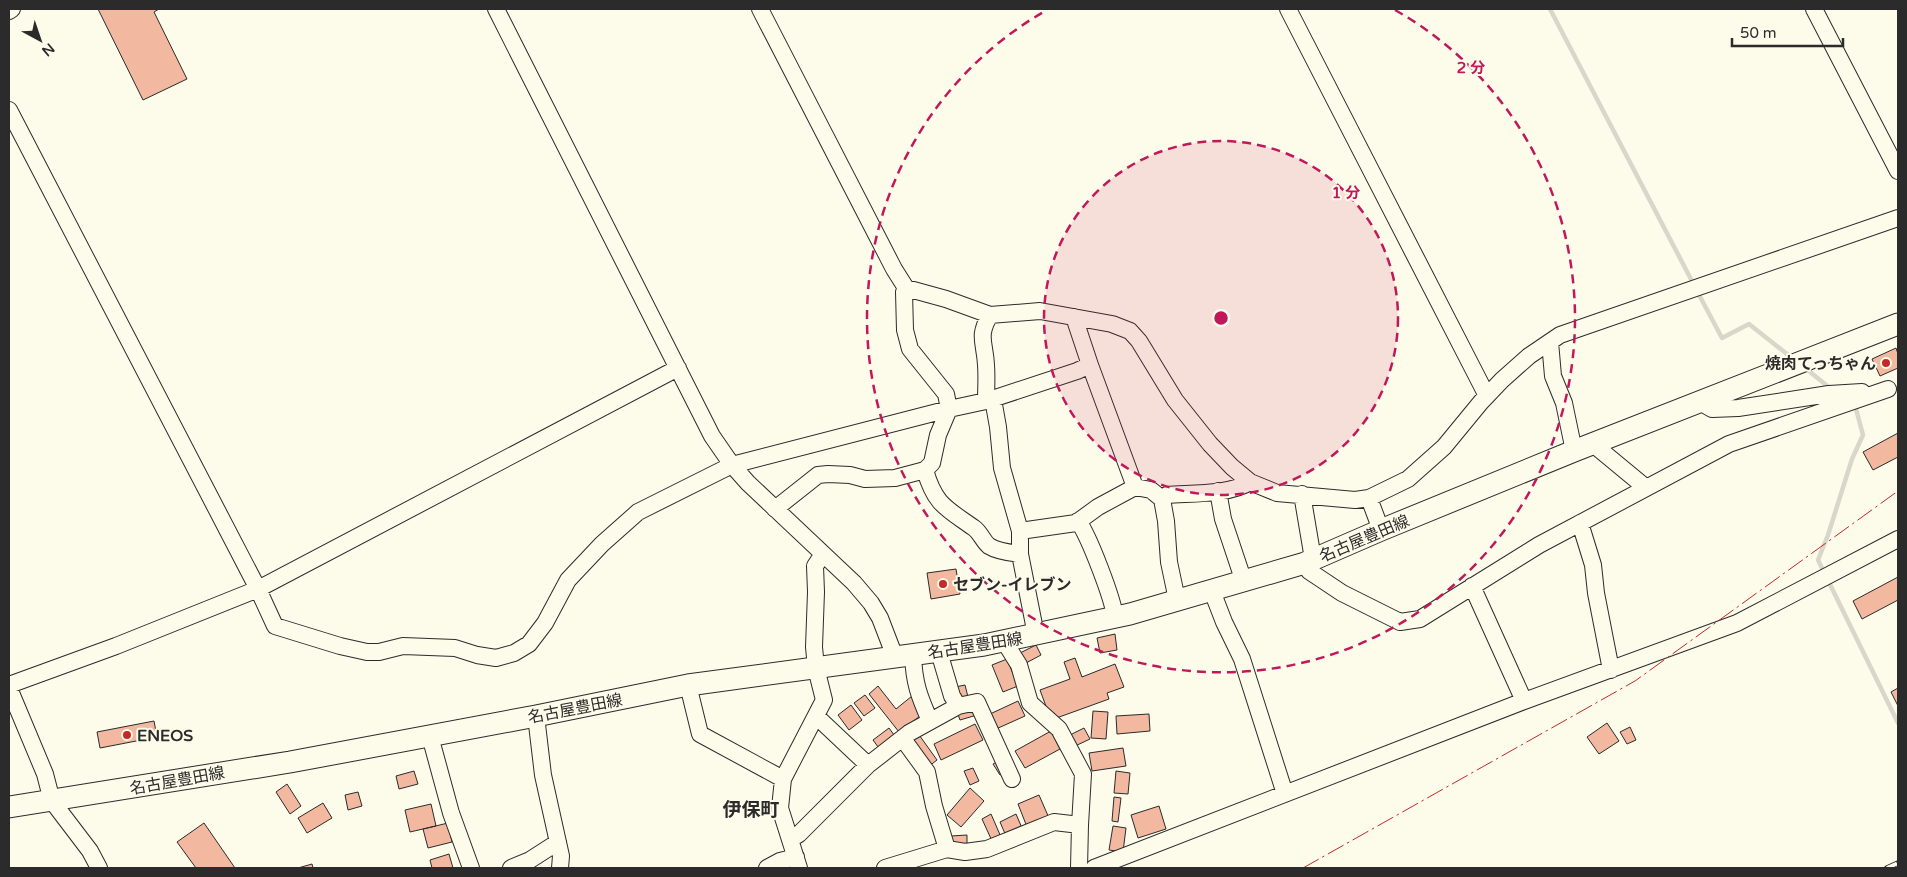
<svg xmlns="http://www.w3.org/2000/svg" width="1907" height="877" viewBox="0 0 1907 877" font-family="'Varela Round','Noto Sans JP',sans-serif">
<style>
.lines{fill:none;stroke-linecap:round;stroke-linejoin:round}
.stream{stroke:#d8d7c9;stroke-width:4.5}
.building{fill:#f2b8a0;stroke:#2b2b2b}
.minor-casing{stroke:#2b2b2b;stroke-width:18}
.major-casing{stroke:#2b2b2b;stroke-width:23}
.minor{stroke:#fdfbea;stroke-width:16}
.major{stroke:#fdfbea;stroke-width:21}
.rail-casing{stroke:#2b2b2b;stroke-width:5.5}
.rail{stroke:#fdfbea;stroke-width:4;stroke-dasharray:11;stroke-linecap:butt}
.power{stroke:#c62828;stroke-width:1;stroke-dasharray:18 4 2.5 4;stroke-linecap:butt}
.ring{fill:none;stroke:#c2185b;stroke-width:2.5;stroke-dasharray:9 6}
.poi-dot{fill:#c62828;stroke:#fdfbea;stroke-width:2}
.labels{text-anchor:middle;stroke-width:4;stroke-linejoin:round;paint-order:stroke}
.poi-label{font-size:16px;font-weight:bold;fill:#2b2b2b;stroke:#fdfbea;text-anchor:start}
.street-label{font-size:16px;fill:#2b2b2b;stroke:#fdfbea}
.quarter-label{font-size:19px;font-weight:bold;fill:#2b2b2b;stroke:#fdfbea}
.centre{fill:#c2185b;stroke:#fdfbea;stroke-width:2.5}
.ring-label{font-size:15px;text-anchor:middle;font-weight:bold;fill:#c2185b;stroke:#fdfbea;stroke-width:4;stroke-linejoin:round;paint-order:stroke}
</style>
<rect width="100%" height="100%" fill="#fdfbea"/>
<g class="lines">
<path class="stream" d="M1550 9 1694 285
M1697 291 1722 338 1749 324 1792 358
M1804 367 1831 389
M1853 406 1856 409 1863 435 1852 459 1828 535 1818 560 1898 723"/>
</g>
<path class="building" d="M98 9H159L154 12 187 79 143 100Z
M1896 348 1898 354V368L1880 376 1872 359Z
M1898 433V457L1873 470 1863 452Z
M956 569 960 594 931 599 927 573Z
M1898 577V600L1862 619 1853 601Z
M1115 634 1117 650 1100 653 1097 638Z
M1036 645 1041 655 1026 663 1020 653Z
M1075 658 1082 677 1115 664 1124 687 1107 693 1109 699 1051 720 1040 690 1070 679 1064 662Z
M1007 659 1018 686 1003 692 992 665Z
M965 685 968 697 958 699 955 687Z
M878 686 896 709 912 696 924 713 899 732 869 694Z
M1898 688V706L1891 692Z
M865 695 875 708 864 716 854 703Z
M1018 701 1025 716 996 729 990 714Z
M973 704 977 715 960 720 956 709Z
M851 705 862 720 849 730 838 715Z
M1093 711 1108 712 1106 739 1091 738Z
M1149 714 1150 731 1117 734 1116 716Z
M154 721 157 737 100 748 97 732Z
M1607 723 1619 741 1599 754 1587 737Z
M975 724 983 740 941 760 934 744Z
M1630 727 1636 740 1627 744 1620 732Z
M889 728 897 739 881 751 873 740Z
M1084 728 1090 739 1073 747 1068 736Z
M1051 731 1060 749 1025 768 1015 751Z
M917 732 937 760 928 767 907 739Z
M1123 748 1126 766 1092 771 1089 753Z
M1000 760 1006 772 1000 775 993 764Z
M973 768 979 781 970 785 964 771Z
M414 771 418 784 399 789 396 776Z
M1116 771 1130 773 1128 794 1114 793Z
M287 784 301 806 290 814 276 792Z
M970 788 984 801 961 827 947 815Z
M358 792 362 806 348 810 345 795Z
M1039 795 1049 818 1027 827 1018 804Z
M1114 797 1121 798 1118 822 1112 821Z
M323 803 332 818 307 833 298 818Z
M431 804 436 826 410 832 405 810Z
M1159 806 1166 829 1138 838 1131 815Z
M991 814 1001 837 992 841 982 819Z
M1016 814 1022 828 1006 836 1000 822Z
M204 823 235 868H196L177 842Z
M448 823 452 842 428 848 423 829Z
M1113 826 1126 828 1123 852 1109 850Z
M967 835V844L951 845V836Z
M449 854 453 868H432L430 860Z
M312 864 313 868H298Z"/>
<g class="lines">
<defs>
<path id="minor" d="M496 9 712 436 732 465 748 483 854 583 871 603 880 618 895 657
M760 9 894 269 906 288 946 299 990 315 1040 311 1112 324 1130 331 1139 341 1175 400 1210 444 1232 467 1250 482 1277 493 1355 500 1369 498 1408 479 1444 447 1481 402 1502 380 1529 356 1560 335 1898 218
M1288 9 1487 396
M1814 9 1898 171
M9 11 12 9
M9 110 258 589 275 626 340 646 367 652H379L403 646 455 648 477 655 496 658 514 653 529 644 545 623 568 580 602 544 638 512 732 465 949 409 986 401 1077 371 1090 365 1074 317
M1550 342 1553 376 1564 403 1574 451
M1090 365 1135 487 1151 490 1162 499 1167 495C1191 493 1229 495 1250 482
M993 399 998 427 1002 468 1020 531V554L1036 635
M986 401C986 389 987 377 986 365 985 342 977 337 990 315
M1700 402 1712 409 1738 408 1829 394 1862 392
M1593 444 1645 487
M925 470C935 505 946 508 974 528 980 532 983 541 989 546 997 551 1011 553 1020 554
M1218 491 1223 519 1244 582
M1302 494 1313 559
M1369 498 1381 530
M1162 499 1166 521 1169 562 1177 600
M775 509 818 475 828 474 850 475 865 479 895 478 925 470 932 463 938 435 949 409 946 394 910 349 905 330 904 292 906 288
M1078 521C1089 536 1113 599 1115 617
M1580 523 1593 565 1596 593 1611 670
M1020 531 1076 523 1098 507 1135 487
M1305 563 1309 571 1342 593 1400 622 1420 619 1539 545 1729 444 1888 389
M1472 586 1524 701
M1212 591 1224 622 1242 659 1285 794
M1004 641 1019 665 1030 703 1059 729 1083 774 1080 825
M939 652 952 696 958 706
M913 655C914 683 919 696 930 721
M9 685 116 646 258 589 678 368
M688 685 700 734 783 779 824 700 816 668 814 647 816 592 815 566 823 554
M9 688 45 774 52 801 90 851 99 868
M536 716 543 775 561 856 560 868
M816 716 868 765
M430 736 451 813 471 868
M903 739 927 772 934 806 947 849
M783 779 780 808 799 868
M791 839 799 834 868 765 909 733 958 706 977 702 1012 779
M511 868 530 860 558 842
M767 868 780 861 796 857
M885 868 947 849 965 852 987 849 1054 822 1080 825 1079 868
M1094 868 1524 701 1737 623 1898 539"/>
<path id="major" d="M9 807 290 762 536 716 688 685 984 645 1130 614 1305 563 1381 530 1574 451 1898 324"/>
</defs>
<use href="#minor" class="minor-casing"/>
<use href="#major" class="major-casing"/>
<use href="#minor" class="minor"/>
<use href="#major" class="major"/>
<defs>
<path id="rail" d="M1887 868 1898 863"/>
</defs>
<use href="#rail" class="rail-casing"/>
<use href="#rail" class="rail"/>
<path class="power" d="M1303 868 1635 681 1898 491"/>
</g>
<circle cx="1221" cy="318" r="177" fill="#c2185b" fill-opacity=".12"/>
<g class="ring">
<circle cx="1221" cy="318" r="177"/>
<path d="M1395 10A354 354 0 1 1 1047 10"/>
</g>
<g class="poi-dot">
<circle cx="1886" cy="363" r="5"/>
<circle cx="943" cy="584" r="5"/>
<circle cx="127" cy="735" r="5"/>
</g>
<g class="labels">
<g class="poi-label">
<text x="1876" y="369" text-anchor="end">焼肉てっちゃん</text>
<text x="953" y="590">セブン-イレブン</text>
<text x="137" y="741">ENEOS</text>
</g>
<g class="street-label">
<text transform="translate(1364 538) rotate(-23)" y="6">名古屋豊田線</text>
<text transform="translate(975 645) rotate(-9)" y="6">名古屋豊田線</text>
<text transform="translate(575 708) rotate(-11)" y="6">名古屋豊田線</text>
<text transform="translate(177 780) rotate(-10)" y="6">名古屋豊田線</text>
</g>
<g class="quarter-label">
<text x="751" y="816">伊保町</text>
</g>
</g>
<circle cx="1221" cy="318" r="8" class="centre"/>
<g class="ring-label">
<text x="1471" y="73">2 分</text>
<text x="1346" y="198">1 分</text>
</g>
<rect width="1907" height="877" fill="none" stroke="#2b2b2b" stroke-width="20"/>
<g transform="translate(40 40) rotate(140)" stroke="#fdfbea" stroke-width="4" paint-order="stroke">
<path d="M0-4L9 19L0 12L-9 19Z" fill="#2b2b2b"/>
<text y="-8" font-size="14" font-weight="bold" text-anchor="middle" fill="#2b2b2b">N</text>
</g>
<path d="M1732 38v8h111v-8" fill="none" stroke="#2b2b2b" stroke-width="2.5"/>
<text x="1740" y="38" font-size="15" fill="#2b2b2b" stroke="#fdfbea" stroke-width="4" paint-order="stroke">50 m</text>
</svg>
